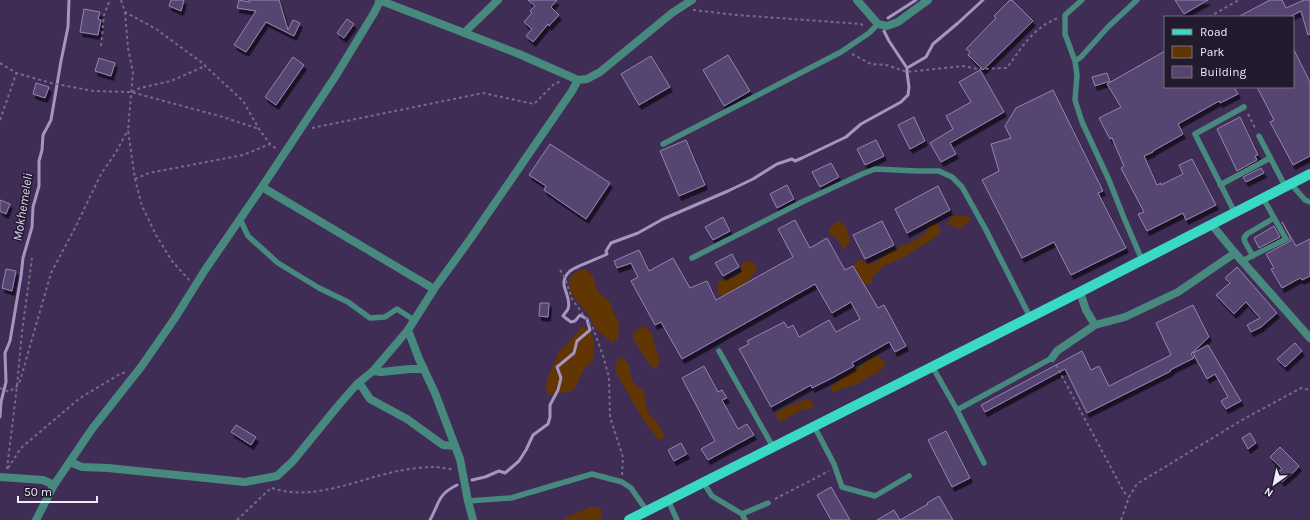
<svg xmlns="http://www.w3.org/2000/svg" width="1310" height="520" viewBox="0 0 1310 520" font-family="Karla,sans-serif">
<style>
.green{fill:#613602}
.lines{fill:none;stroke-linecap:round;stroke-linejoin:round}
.stream{stroke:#a694c2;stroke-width:3}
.building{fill:#56446f;stroke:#9683b3;filter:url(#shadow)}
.path{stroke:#786a8b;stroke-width:2;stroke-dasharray:3 3;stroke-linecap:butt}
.lane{stroke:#47897e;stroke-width:5.5}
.street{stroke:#47897e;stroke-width:8}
.primary{stroke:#39d9c4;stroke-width:10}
.labels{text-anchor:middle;stroke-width:3;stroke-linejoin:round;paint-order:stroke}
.water-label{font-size:13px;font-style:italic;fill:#e1d4f7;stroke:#221a2d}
</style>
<defs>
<filter id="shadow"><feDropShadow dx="2.5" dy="4.5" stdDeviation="0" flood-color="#0009"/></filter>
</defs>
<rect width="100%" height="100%" fill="#3f2d56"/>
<path class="green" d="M952 216H968L971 220 960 229 947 224Z
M839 221 845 226 850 239 849 244 843 249 839 243V239L830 235 829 229 834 223Z
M936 223 941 229C937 239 929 242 920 247 915 249 910 254 904 257 890 264 877 266 871 283L864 285 853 266 856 262 861 260 867 264H873L889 252 917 239 925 233 930 225Z
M748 260 757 265C753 283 738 288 723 296L717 293 718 283 723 279 732 278 738 274 742 270V264Z
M585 269 594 277 595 286 601 295 611 303 613 312 619 322 618 339 612 343 596 329 590 317 571 293 569 285V278L578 271Z
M582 326C596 330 595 349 593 360L584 369 575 388 569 392 553 393 548 396 546 389 547 379 559 352 571 340Z
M644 326 651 332 660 362 656 369C653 367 650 365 648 362 646 359 633 339 633 337 633 331 640 328 644 326Z
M876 355 886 363 880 371 867 378 859 383 833 392 830 387Z
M621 357C633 365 628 369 632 380 633 382 637 385 639 388H641C647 396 644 397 646 406 649 420 663 423 664 438L659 440C641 418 628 394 615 370L617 361Z
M809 398 815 407C810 409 806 408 802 410 793 414 788 420 778 421L776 414C784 406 798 403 809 398Z
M590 507H600L602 515 601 520H561Z"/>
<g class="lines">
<path class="stream" d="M888 18 916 0
M884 31 889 41 907 68
M0 417 1 402 6 382 5 353 10 341 21 276 23 258 32 227 33 207 39 186V161L42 150 43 135 51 120 61 61 68 27 69 0
M472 480 485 477 499 471 505 473 519 461 526 450 533 435 548 424 550 417V405L558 390 561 378 557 367 574 353 577 341 590 330 587 319 580 315 575 321 571 322 563 316C564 314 567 311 568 309 573 295 555 285 570 271 576 266 598 259 607 254L606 251 611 243 638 233 663 219 728 191 753 179 777 164 792 159 795 161 802 158 846 137 861 124 901 102 908 95 909 87 907 72V68L926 57 933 44 958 23 983 0
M430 520C440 502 437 495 457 485"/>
</g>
<path class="building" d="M171 0H184L181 11 169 6Z
M239 0 249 2V0H279L288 30 293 20 300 23 294 36 266 22 246 52 234 45 256 11 237 8Z
M528 0H557L551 7 559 15 549 26 548 24 533 42 526 36 532 29 524 22 532 13 530 11 535 6Z
M1010 0H1012L1033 21 983 70 968 55 970 52 966 49 996 18 994 16Z
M1175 0H1208L1184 14Z
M1270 0H1282L1286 8 1304 0H1310V34L1308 35 1301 11 1289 17H1238Z
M84 9 100 12 98 19 101 20 98 35 80 32Z
M347 19 354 24 344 38 337 33Z
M1293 48 1310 82V156L1293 165 1270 122 1274 120 1257 87H1293Z
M1165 51V87H1234L1238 94 1220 103 1219 101 1178 124 1183 134 1153 151V152L1144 156 1157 185 1161 183V185L1183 174 1179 165 1192 159 1216 205 1186 220 1183 213 1147 231 1138 214 1144 212 1121 168 1124 166 1112 138 1110 139 1099 118 1121 107 1107 84Z
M728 55 750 91 724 106 703 70Z
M651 56 670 87 639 105 621 74Z
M293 57 304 65 276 105 265 97Z
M99 58 115 63 111 76 95 71Z
M980 70 1004 112 950 143 956 154 941 162 930 143 953 129 946 116 971 102 959 82Z
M1107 73 1110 81 1095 86 1092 77Z
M36 83 49 87 45 98 33 94Z
M1053 90 1103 191 1098 193 1126 248 1071 275 1054 242 1022 258 982 180 999 171 991 144 1011 138 1005 126 1016 108Z
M914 117 925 141 910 149 898 125Z
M1240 117 1258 155 1255 156 1257 160 1237 171 1217 129Z
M686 140 705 185 679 196 660 151Z
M876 140 884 156 865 165 857 149Z
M550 144 610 183 586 219 544 190 546 186 529 175Z
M831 163 839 177 820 187 812 172Z
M1261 168 1264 173 1246 182 1243 177Z
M787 185 794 199 777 208 770 194Z
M938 186 950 210 907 233 895 209Z
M0 200 10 204 6 214 0 211Z
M723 217 730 231 713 240 705 227Z
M795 220 810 248 827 238 845 270 853 266 878 308 884 305 906 346 895 352 889 342 852 363 854 366 832 378 812 388 811 385 771 407 739 349 749 344 747 341 784 322 788 328 793 325 799 337 829 320 836 332 860 319 851 302 832 313 815 284 682 359 661 322 655 325 631 281 638 277 631 263 617 268 614 261 639 250 649 271 673 258 690 288 707 281 716 300 793 257 778 229Z
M882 221 894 245 865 259 853 235Z
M1282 222 1296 246 1310 239V276L1302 280 1300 278 1282 288 1271 269 1274 268 1266 254 1290 241V237Z
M1274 226 1280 237 1259 248 1254 238Z
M732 254 739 267 723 276 715 263Z
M1237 267 1277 313 1261 327 1251 332 1247 325 1260 318 1246 302 1234 314 1216 295 1230 283 1225 278Z
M6 269 16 271 12 291 2 288Z
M540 303H549L548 317 539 316Z
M1193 305 1209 337 1191 354 1194 358 1170 370 1171 371 1087 413 1065 369 985 412 981 405 1082 351 1091 370 1099 366 1109 386 1171 355 1156 323Z
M1295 343 1302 351 1285 367 1277 359Z
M1208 345 1241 401 1226 409 1221 401 1228 397 1215 374 1207 379 1193 353Z
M704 366 718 392 722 390 727 398 722 400 738 429 747 424 754 435 708 460 701 449 715 441 682 378Z
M236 425 256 437 251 445 231 432Z
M946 431 970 478 952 487 928 440Z
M1250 433 1256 443 1248 449 1242 438Z
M681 443 687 454 674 461 668 450Z
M1280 447 1299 466 1295 471 1282 482 1276 474 1282 469 1270 457Z
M831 487 850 520H831L817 495Z
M939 496 953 520H877L894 510 900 520 928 504 927 503Z"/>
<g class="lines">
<path class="path" d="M121 0 125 12 156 29 201 62 243 101 259 129 270 144 278 150
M693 10 737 15 861 24 865 27
M125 12 128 48 133 72 128 130 135 179 142 206 156 235 172 261 189 280
M1209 17 1239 0
M101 46 104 15 110 0
M852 54 871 64 886 65 907 72 963 66 978 69 1007 68C1021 48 1034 27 1058 18
M0 63 16 73 51 83 93 91 131 92 223 117 259 129
M132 92 140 88 171 81 205 66
M1248 114 1256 130
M0 120 16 74
M312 128 483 93 534 104 555 83 560 82
M135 179 149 173 243 155 270 144
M560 270 565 278 572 299 593 328 603 356 609 377 610 417 623 457 622 475
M1056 365 1124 492 1129 497
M0 388 9 392 17 386 20 381 51 273 75 228 101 174 116 152 128 130
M8 468 21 448 80 398 120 374 126 372
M7 469 17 386 22 332 32 258
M272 488C313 502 358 479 398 471 409 469 423 467 434 467 440 467 446 469 452 469
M775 499 829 471
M237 520 272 487
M1121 520 1129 497 1137 484 1242 420 1301 388 1310 390"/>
<path class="lane" d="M1082 0 1065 15V34L1075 61 1077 75 1075 100 1082 122 1109 180 1124 218 1142 260
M1075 61 1081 57 1108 27 1137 0
M1259 136 1285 186
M663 144 841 52 869 33 878 24
M1291 184 1305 200 1310 202
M1220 185 1270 158
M1235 213 1195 134 1244 107
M240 219 248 236 278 263 319 288 348 302 370 318 385 317 397 309 414 320
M1253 256 1245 242 1244 238 1247 234 1274 218
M692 258 802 202 862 174 875 169 917 171H939L952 177 962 187 986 230 1030 317
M1242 261 1286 239 1263 198
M719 351 773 447
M932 366 957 410 984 463
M957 410 1052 358
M814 426 834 464 842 487 875 496 909 476
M703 482 712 496 742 514 768 503
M668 500 677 520
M468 501 511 498 592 474 622 482 631 488 647 511
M742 514 745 520"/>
<path class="street" d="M379 0 519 54 578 80 587 79 600 72 672 13 692 0
M857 0 878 24 887 26 898 22 928 0
M464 33 498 0
M262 187 434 289
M1212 225 1235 253 1310 338
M1080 292 1086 310 1095 325
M408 330 419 359 435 393 460 459 468 501 473 520
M1052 358 1057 351 1095 325 1125 317 1178 292 1235 253
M373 371 381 372 410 369H424
M357 384 362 387 370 399 407 419 443 445 455 446
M70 462 82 467 108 468 245 482 277 476 293 461 337 407 357 384 373 371 408 330 434 289 471 238 572 91 578 80
M0 477 43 480 54 485
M36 520 54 485 92 429 141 367 175 318 205 270 262 187 335 77 374 13 380 1"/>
<path class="primary" d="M629 520 1080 292 1310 174"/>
</g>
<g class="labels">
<g class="water-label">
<text transform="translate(22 207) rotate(-81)" y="5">Mokhemeleli</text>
</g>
</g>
<rect x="1164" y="16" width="130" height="72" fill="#221a2d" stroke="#756e7f"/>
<rect x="1172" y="29" width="20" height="6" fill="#39d9c4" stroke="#756e7f"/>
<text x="1200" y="36" font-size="12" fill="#f1ebfb">Road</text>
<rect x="1172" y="46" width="20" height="12" fill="#613602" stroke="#756e7f"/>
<text x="1200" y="56" font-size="12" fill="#f1ebfb">Park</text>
<rect x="1172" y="66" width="20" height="12" fill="#56446f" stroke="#756e7f"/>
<text x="1200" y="76" font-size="12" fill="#f1ebfb">Building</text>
<g transform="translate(1274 484) rotate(213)" stroke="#221a2d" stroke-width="3" paint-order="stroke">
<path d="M0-3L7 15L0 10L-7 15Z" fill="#f1ebfb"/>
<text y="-6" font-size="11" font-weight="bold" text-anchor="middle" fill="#f1ebfb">N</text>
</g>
<path d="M18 496v6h79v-6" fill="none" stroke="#f1ebfb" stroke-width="2"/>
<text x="24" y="496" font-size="12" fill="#f1ebfb" stroke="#221a2d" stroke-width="3" paint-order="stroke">50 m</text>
</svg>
